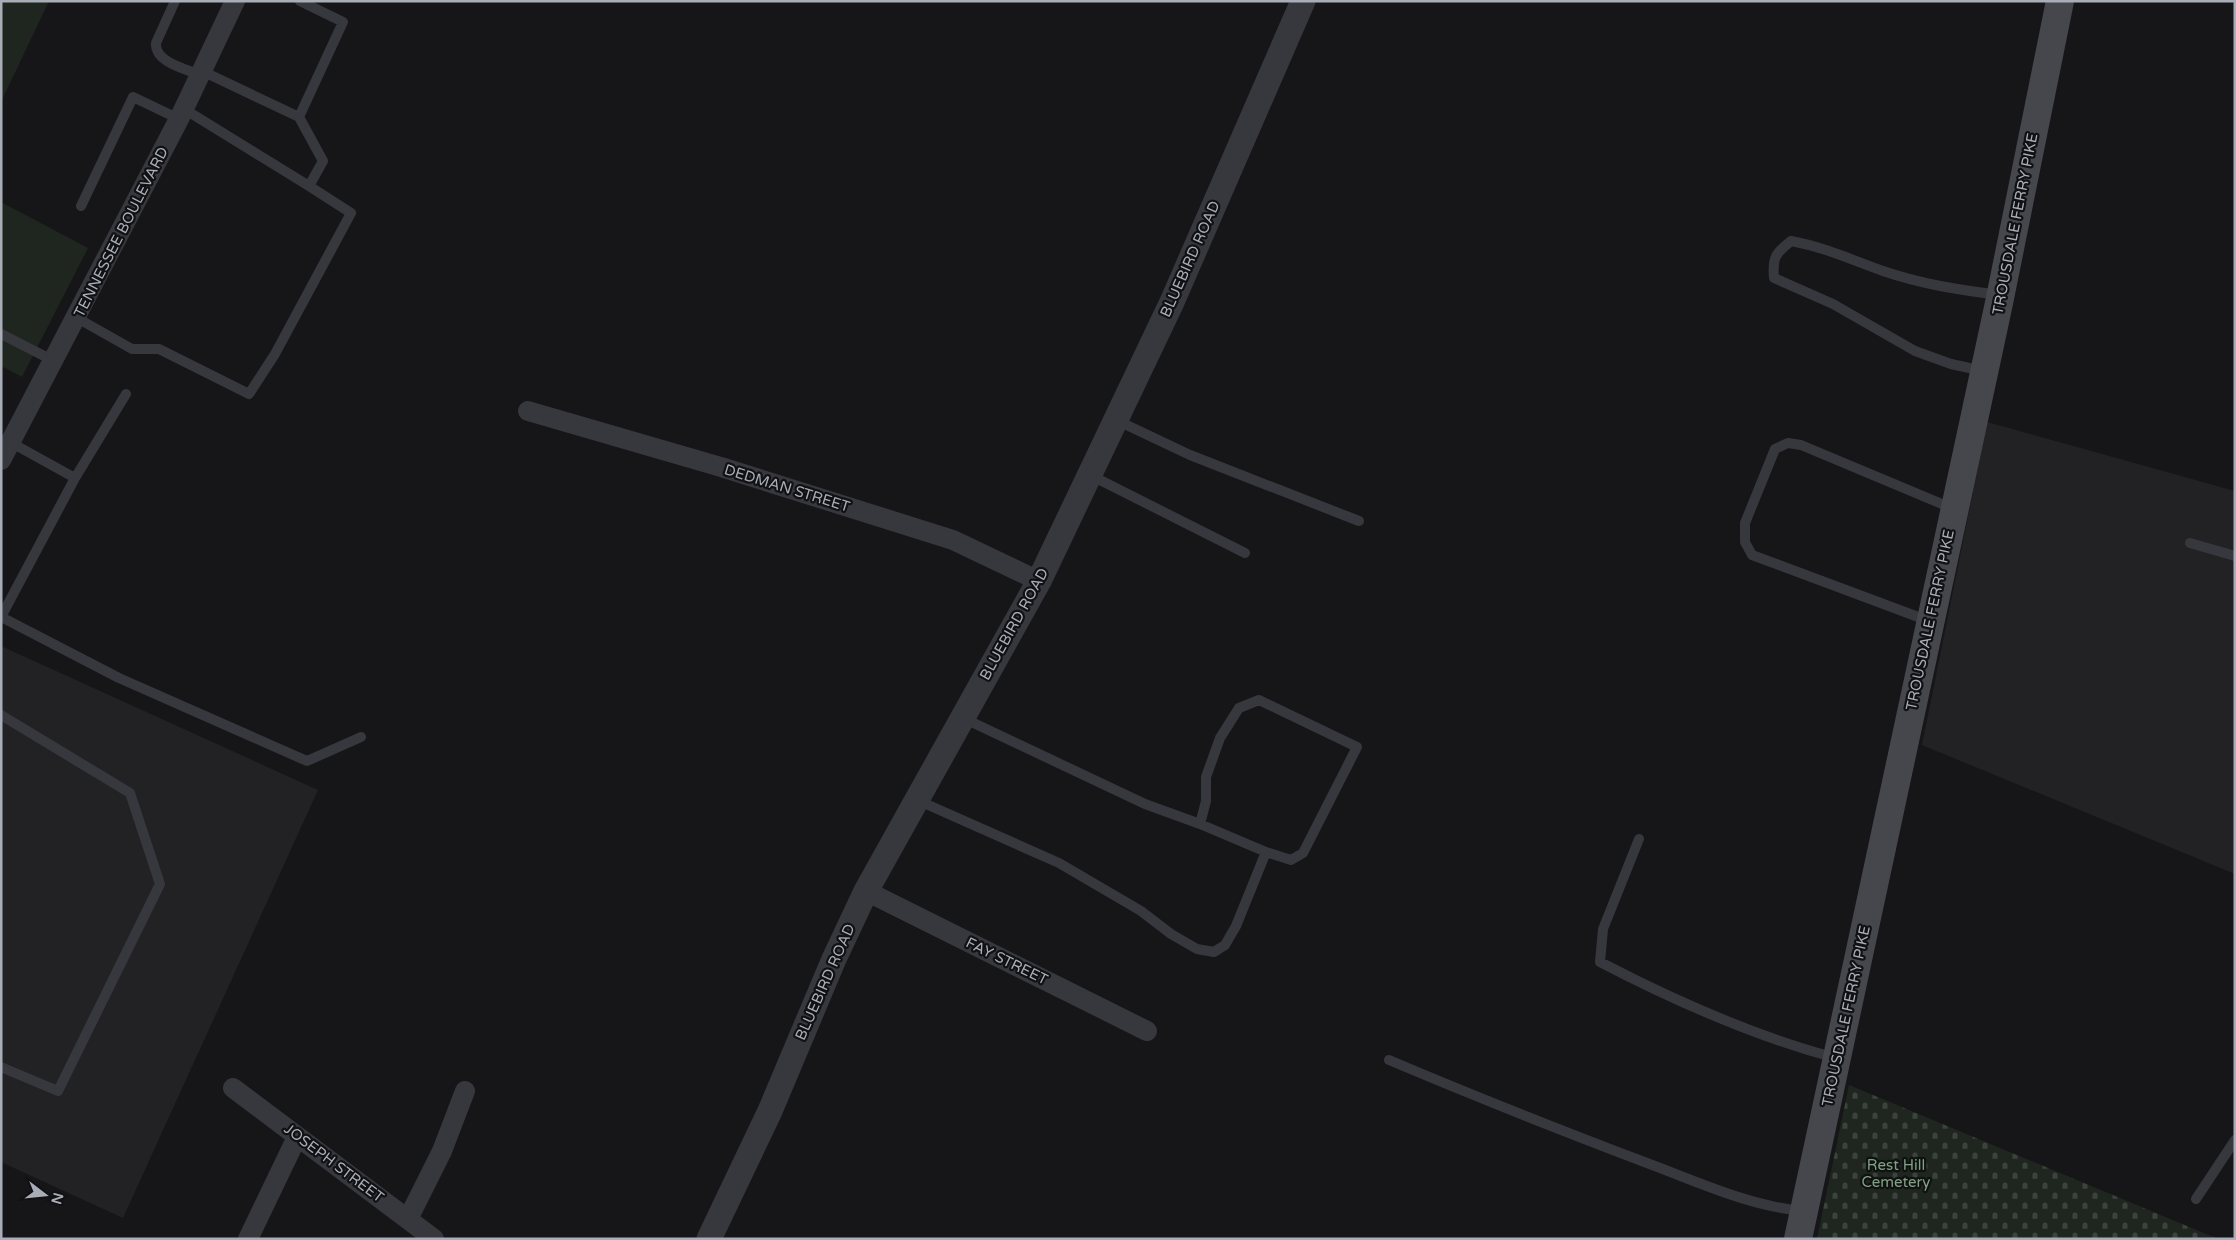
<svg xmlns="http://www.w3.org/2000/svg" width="2236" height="1240" viewBox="0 0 2236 1240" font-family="'Varela Round',sans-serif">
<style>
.built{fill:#222225}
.cemetery{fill:url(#cemetery-stones)}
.park{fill:#1e261f}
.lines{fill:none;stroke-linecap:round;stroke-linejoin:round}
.service{stroke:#37383d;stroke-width:10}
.minor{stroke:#37383d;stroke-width:20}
.tertiary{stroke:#37383d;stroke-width:25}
.secondary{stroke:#45474d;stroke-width:28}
.labels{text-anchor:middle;stroke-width:4.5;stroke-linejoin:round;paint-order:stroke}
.street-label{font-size:15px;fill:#a8adb8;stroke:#111113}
.park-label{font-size:15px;fill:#7fa381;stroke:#111113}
</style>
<defs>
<pattern id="cemetery-stones" width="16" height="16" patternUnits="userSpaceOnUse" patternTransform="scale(1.25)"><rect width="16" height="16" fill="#1e261f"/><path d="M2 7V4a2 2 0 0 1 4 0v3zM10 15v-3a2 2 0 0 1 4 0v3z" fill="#3c433d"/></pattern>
</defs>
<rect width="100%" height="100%" fill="#161618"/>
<path class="built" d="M1987 422 2235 491V874L1922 745Z
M1 646 318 790 123 1218 1 1162Z"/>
<path class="cemetery" d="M1849 1085 2218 1239H1817Z"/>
<path class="park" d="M1 1H49L1 102Z
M1 202 88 248 22 377 1 366Z"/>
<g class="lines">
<path class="service" d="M175 1 156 43C154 62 186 69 200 75
M202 71 299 117 343 22 300 1
M184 109 309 186
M81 206 133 97 179 119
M77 318 132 349H159L249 394 275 354 351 213 309 186 323 161 299 117
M1 334 54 361
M1983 371 1951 364 1915 351 1833 304 1774 278C1772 257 1776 253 1791 241 1824 247 1852 260 1883 271 1921 284 1959 290 2000 295
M1116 420 1190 455 1359 521
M1090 475 1245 553
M75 478 126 394
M2190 543 2235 556
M1 617 119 678 307 761 361 737
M1 617 75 478 10 442
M1929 621 1752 555 1745 542V523L1775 449 1788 443 1801 445 1954 509
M1 715 130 793 160 884 58 1091 1 1067
M963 718 1145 804 1200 824 1266 852 1291 860 1303 853 1357 747 1259 700 1239 708 1220 738 1206 777V801L1200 824
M917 800 1059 863 1141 911 1171 934 1197 949 1214 952 1225 945 1236 926 1266 852
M1639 839 1603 929 1600 962C1675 1001 1753 1036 1836 1058
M1389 1060C1474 1096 1560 1130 1647 1163 1698 1182 1749 1206 1803 1211
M2196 1199 2235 1140"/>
<path class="minor" d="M528 411 721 467 953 540 1039 581
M1 460 179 119 235 1
M866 891 1147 1031
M233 1088 434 1239
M408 1219 442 1151 465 1091
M248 1239 297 1137"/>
<path class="tertiary" d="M709 1239 770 1111 834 959 866 891 1039 581 1172 302 1303 1"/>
<path class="secondary" d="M1798 1239 1999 303 2060 1"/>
</g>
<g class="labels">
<g class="street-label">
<text transform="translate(2015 224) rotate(-79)" y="5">TROUSDALE FERRY PIKE</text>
<text transform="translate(121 232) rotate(-63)" y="5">TENNESSEE BOULEVARD</text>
<text transform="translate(1190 259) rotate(-66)" y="5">BLUEBIRD ROAD</text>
<text transform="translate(787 488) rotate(17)" y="5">DEDMAN STREET</text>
<text transform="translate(1930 620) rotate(-78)" y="5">TROUSDALE FERRY PIKE</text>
<text transform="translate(1014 624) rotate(-61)" y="5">BLUEBIRD ROAD</text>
<text transform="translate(1007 961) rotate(26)" y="5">FAY STREET</text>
<text transform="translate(825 982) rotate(-66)" y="5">BLUEBIRD ROAD</text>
<text transform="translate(1846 1016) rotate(-78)" y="5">TROUSDALE FERRY PIKE</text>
<text transform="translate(334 1163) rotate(37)" y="5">JOSEPH STREET</text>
</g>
<g class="park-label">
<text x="1896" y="1170">Rest Hill<tspan x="1896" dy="17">Cemetery</tspan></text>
</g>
</g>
<rect width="2236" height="1240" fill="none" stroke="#a8adb8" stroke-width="5"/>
<g transform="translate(45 1195) rotate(106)" stroke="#111113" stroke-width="4" paint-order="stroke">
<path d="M0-4L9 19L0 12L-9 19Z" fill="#a8adb8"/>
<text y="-8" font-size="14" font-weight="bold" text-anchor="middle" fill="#a8adb8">N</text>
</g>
</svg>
